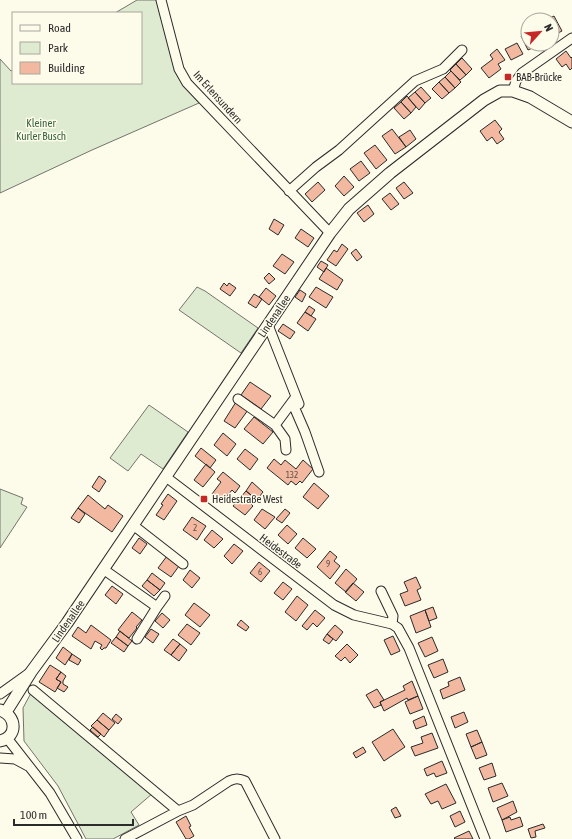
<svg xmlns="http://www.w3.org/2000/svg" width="572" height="839" viewBox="0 0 572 839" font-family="'Asap Condensed',sans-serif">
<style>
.green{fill:#deebd1;stroke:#74746e}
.building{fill:#f2b8a0;stroke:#2b2b2b}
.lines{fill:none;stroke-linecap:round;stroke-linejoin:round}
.minor-casing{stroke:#2b2b2b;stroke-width:11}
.major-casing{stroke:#2b2b2b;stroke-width:13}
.minor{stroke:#fdfbea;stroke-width:9}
.major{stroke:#fdfbea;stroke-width:11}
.poi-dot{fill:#c62828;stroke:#fdfbea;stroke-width:1.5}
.labels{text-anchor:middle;stroke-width:3;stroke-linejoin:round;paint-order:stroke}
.number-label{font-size:9px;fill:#5d4e48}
.poi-label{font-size:11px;fill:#2b2b2b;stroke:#fdfbea;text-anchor:start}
.street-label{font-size:11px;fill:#2b2b2b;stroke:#fdfbea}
.park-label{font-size:11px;fill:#34623c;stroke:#fdfbea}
</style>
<rect width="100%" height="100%" fill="#fdfbea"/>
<path class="green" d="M137 0H157L184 85 199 103 92 150 0 193V59L11 71 13 70V83H141V13H115Z
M197 287 205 291 258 328 241 353 179 310Z
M149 405 188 432 163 469 141 454 128 471 110 458Z
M0 489 23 498 21 504 27 507 0 548Z
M31 693 153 793 131 812 139 825 113 839H86L58 786 24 741 23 708Z"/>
<path class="building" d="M554 16 562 31 552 36V20H546Z
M528 32V44H541L528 50 521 36Z
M517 43 523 54 511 60 505 49Z
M497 49 505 60 498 64 501 69 489 78 481 68 493 59 490 55Z
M566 51 571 58 572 57V68L570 70 566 64 562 67 556 59Z
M462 58 472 69 466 75 456 64Z
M456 64 466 75 460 80 450 70Z
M451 71 461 82 455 88 445 77Z
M445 77 455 88 449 93 439 82Z
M439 82 449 93 442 99 432 89Z
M421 87 431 98 425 103 415 92Z
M415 92 425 103 419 110 408 98Z
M407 96 416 107 411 113 401 102Z
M401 102 411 113 404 119 394 108Z
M495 120 502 129 499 132 504 139 497 144 492 137 487 141 480 131Z
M392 129 406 147 395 154 382 136Z
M410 130 416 139 406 147 399 137Z
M375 145 387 160 376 169 364 153Z
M361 161 370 173 359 181 350 169Z
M344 176 354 187 344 196 335 186Z
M318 182 325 190 312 202 305 194Z
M404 182 413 193 404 199 396 188Z
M390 193 399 204 391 210 382 199Z
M368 205 374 214 364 222 357 213Z
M274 219 284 225 278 235 269 229Z
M301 229 314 238 308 247 295 238Z
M342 244 348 249 336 266 327 260 334 250 337 252Z
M356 249 362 257 357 261 351 253Z
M282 254 294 262 285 274 273 266Z
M321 261 328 265 324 272 317 267Z
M326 268 343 280 337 290 319 279Z
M269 273 275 279 269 284 264 278Z
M224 283 227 286 229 283 236 288 230 296 220 289Z
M316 287 333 297 326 308 309 297Z
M266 288 276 296 269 305 259 297Z
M300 290 306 294 302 302 295 297Z
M254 294 262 299 256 308 248 303Z
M309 306 315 310 311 316 305 312Z
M305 312 316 319 308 331 297 323Z
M283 324 295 332 290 339 278 331Z
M250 382 271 396 261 409 241 395Z
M236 402 248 410 235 428 224 421Z
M254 417 273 432 263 444 244 429Z
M223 433 236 444 227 456 214 445Z
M201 448 216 460 210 468 195 456Z
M245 449 258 459 250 470 237 459Z
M274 459 281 465 285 460 296 469 303 460 313 469 302 483 300 481 296 485 291 481 288 485 267 468Z
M206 464 215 472 203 487 194 480Z
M223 472 240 486 235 493 232 490 222 502 212 494 221 482 217 479Z
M99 476 106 481 99 492 92 487Z
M252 482 263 492 257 500 246 491Z
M314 483 329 496 318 509 303 497Z
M246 491 256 499 251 504 253 506 245 515 233 506Z
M168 494 177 501 164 520 156 515 163 505 161 504Z
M88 495 105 509 108 505 123 516 112 532 78 508Z
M78 508 85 514 79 523 71 518Z
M262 509 275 517 265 529 254 520Z
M285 509 290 513 282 523 276 519Z
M192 517 206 526 197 540 183 530Z
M287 525 297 534 288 544 278 535Z
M212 530 223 539 214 548 204 540Z
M139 538 147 544 140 554 132 548Z
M303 538 316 549 307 558 295 548Z
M234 544 243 551 232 564 224 556Z
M330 551 337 557 334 561 340 566 330 579 317 567Z
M167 556 179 566 171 577 158 568Z
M259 562 270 571 261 582 250 573Z
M346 569 357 579 346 592 335 583Z
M190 570 200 578 192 588 183 580Z
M152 573 165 583 160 590 147 580Z
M416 577 421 588 417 590 421 600 405 606 400 594 408 591 404 582Z
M147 580 160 590 154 596 142 586Z
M283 582 292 589 283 600 274 593Z
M353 583 364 592 356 601 345 592Z
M112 586 123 594 116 604 105 595Z
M297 596 308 605 296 621 285 612Z
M194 603 210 615 200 627 185 615Z
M433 607 437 618 429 621 425 610Z
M315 610 325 618 317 627 313 623 307 630 302 626Z
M425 610 431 627 416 633 410 616Z
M132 612 142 620 136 627 137 628 129 638 118 630Z
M162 613 170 620 163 628 155 621Z
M241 620 249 627 246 631 237 625Z
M187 624 200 633 191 645 178 635Z
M91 625 111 640 106 648H104L102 650 100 648 102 645 95 641 91 649 72 636 78 627 86 633Z
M335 625 343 632 336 641 327 634Z
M151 629 159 634 153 643 145 637Z
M120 631 132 641 128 646 116 637Z
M327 634 333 639 329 644 323 640Z
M393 636 400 651 391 655 384 640Z
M116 637 128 646 124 652 111 643Z
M432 637 438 651 425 657 418 643Z
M173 639 180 644 171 655 164 650Z
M180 644 187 650 179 661 171 655Z
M347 644 358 655 350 663 345 657 341 661 335 656Z
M63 647 72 654 65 665 56 658Z
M72 654 81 660 78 665 69 660Z
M443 659 448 672 434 678 428 665Z
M50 665 61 672 56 679 61 682 55 692 39 682Z
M61 672 66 676 63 681V684L68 687 64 692 57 688 61 682 56 679Z
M460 677 465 690 443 699 440 690 449 686 448 682Z
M412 681 418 696 408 700 407 698 384 711 380 702 405 690 403 686Z
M377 689 384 700 380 702 381 705 374 708 366 695Z
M418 696 423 709 410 714 405 702Z
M464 712 468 722 455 728 451 717Z
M103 713 115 723 109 730 97 720Z
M116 714 122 719 118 724 112 719Z
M424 716 427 725 416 729 413 721Z
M97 720 109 730 104 737 91 726Z
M93 727 101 734 98 737 90 730Z
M393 729 405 747 384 761 372 742Z
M477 730 482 742 471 747 466 734Z
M432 733 438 748 415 756 411 747 423 743 421 737Z
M482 742 487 755 476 759 471 747Z
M363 747 366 752 356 758 353 753Z
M442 761 447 773 436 777 434 773 427 776 424 769Z
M492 763 496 776 484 780 479 768Z
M502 783 508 796 493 802 488 788Z
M446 784 456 803 442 809 438 801 431 804 425 794Z
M513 801 517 812 502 820 497 808Z
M396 807 401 816 395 818 391 810Z
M460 811 465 822 455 827 450 816Z
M186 816 191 826 189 827 194 836 189 839H186L176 822Z
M510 817 511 820 520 817 523 826 506 832 502 820Z
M543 824 545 828 535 831 536 837 531 838 528 829Z
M469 831 473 839H455L454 838Z"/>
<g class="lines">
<defs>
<path id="minor" d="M161 0 179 69 187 83 330 233
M513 91 516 81 522 73 572 38
M289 191 316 167 339 150 415 81 443 69 462 50
M268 325 299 404
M238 399 275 425
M292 402 305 432 319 472
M286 450 285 439 275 425 295 398
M166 477 334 605 354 615 392 624 398 628 409 648 485 839
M133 525 183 564
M103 569 157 607 165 596
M381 591 393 616 392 624
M137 639 157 607
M33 690 178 811
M0 694 28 674
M7 738 50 793 77 839
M0 758 15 759 28 766
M125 839 178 811 193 805 229 781C235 778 239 778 245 781L275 839"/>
<path id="major" d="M6 712 31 672 67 623 330 233 349 209 390 173 484 100 500 91H513L530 97 572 122
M0 741C18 737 17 716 0 710"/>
</defs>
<use href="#minor" class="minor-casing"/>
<use href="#major" class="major-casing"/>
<use href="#minor" class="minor"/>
<use href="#major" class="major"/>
</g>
<g class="poi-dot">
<rect x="504" y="73" width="8" height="8" rx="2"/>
<rect x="200" y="495" width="8" height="8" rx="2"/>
</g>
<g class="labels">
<g class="number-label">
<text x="292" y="478">132</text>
<text x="195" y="531">2</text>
<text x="328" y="567">9</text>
<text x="260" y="575">6</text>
</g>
<g class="poi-label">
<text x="516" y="81">BAB-Brücke</text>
<text x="212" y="503">Heidestraße West</text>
</g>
<g class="street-label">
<text transform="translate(218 97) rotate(48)" y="4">Im Erlensundern</text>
<text transform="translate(274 316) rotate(-56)" y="4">Lindenallee</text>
<text transform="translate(281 551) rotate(37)" y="4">Heidestraße</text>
<text transform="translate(68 621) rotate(-55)" y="4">Lindenallee</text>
</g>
<g class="park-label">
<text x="41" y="127">Kleiner<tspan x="41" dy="13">Kurler Busch</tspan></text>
</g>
</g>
<rect x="12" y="12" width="130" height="72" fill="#fdfbea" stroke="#a9a89e"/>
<rect x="20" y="25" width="20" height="6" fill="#fdfbea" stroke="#a9a89e"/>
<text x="48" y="32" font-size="12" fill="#2b2b2b">Road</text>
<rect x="20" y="42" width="20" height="12" fill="#deebd1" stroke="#a9a89e"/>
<text x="48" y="52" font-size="12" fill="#2b2b2b">Park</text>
<rect x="20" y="62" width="20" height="12" fill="#f2b8a0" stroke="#a9a89e"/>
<text x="48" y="72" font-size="12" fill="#2b2b2b">Building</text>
<g transform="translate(540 32) rotate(63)"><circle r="19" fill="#fdfbea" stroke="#a9a89e"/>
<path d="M0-3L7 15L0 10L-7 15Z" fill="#c62828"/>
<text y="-6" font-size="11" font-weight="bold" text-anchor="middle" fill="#2b2b2b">N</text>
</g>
<path d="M14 819v6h119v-6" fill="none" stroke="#2b2b2b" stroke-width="2"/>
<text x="20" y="819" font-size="12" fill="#2b2b2b" stroke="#fdfbea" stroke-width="3" paint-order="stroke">100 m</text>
</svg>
